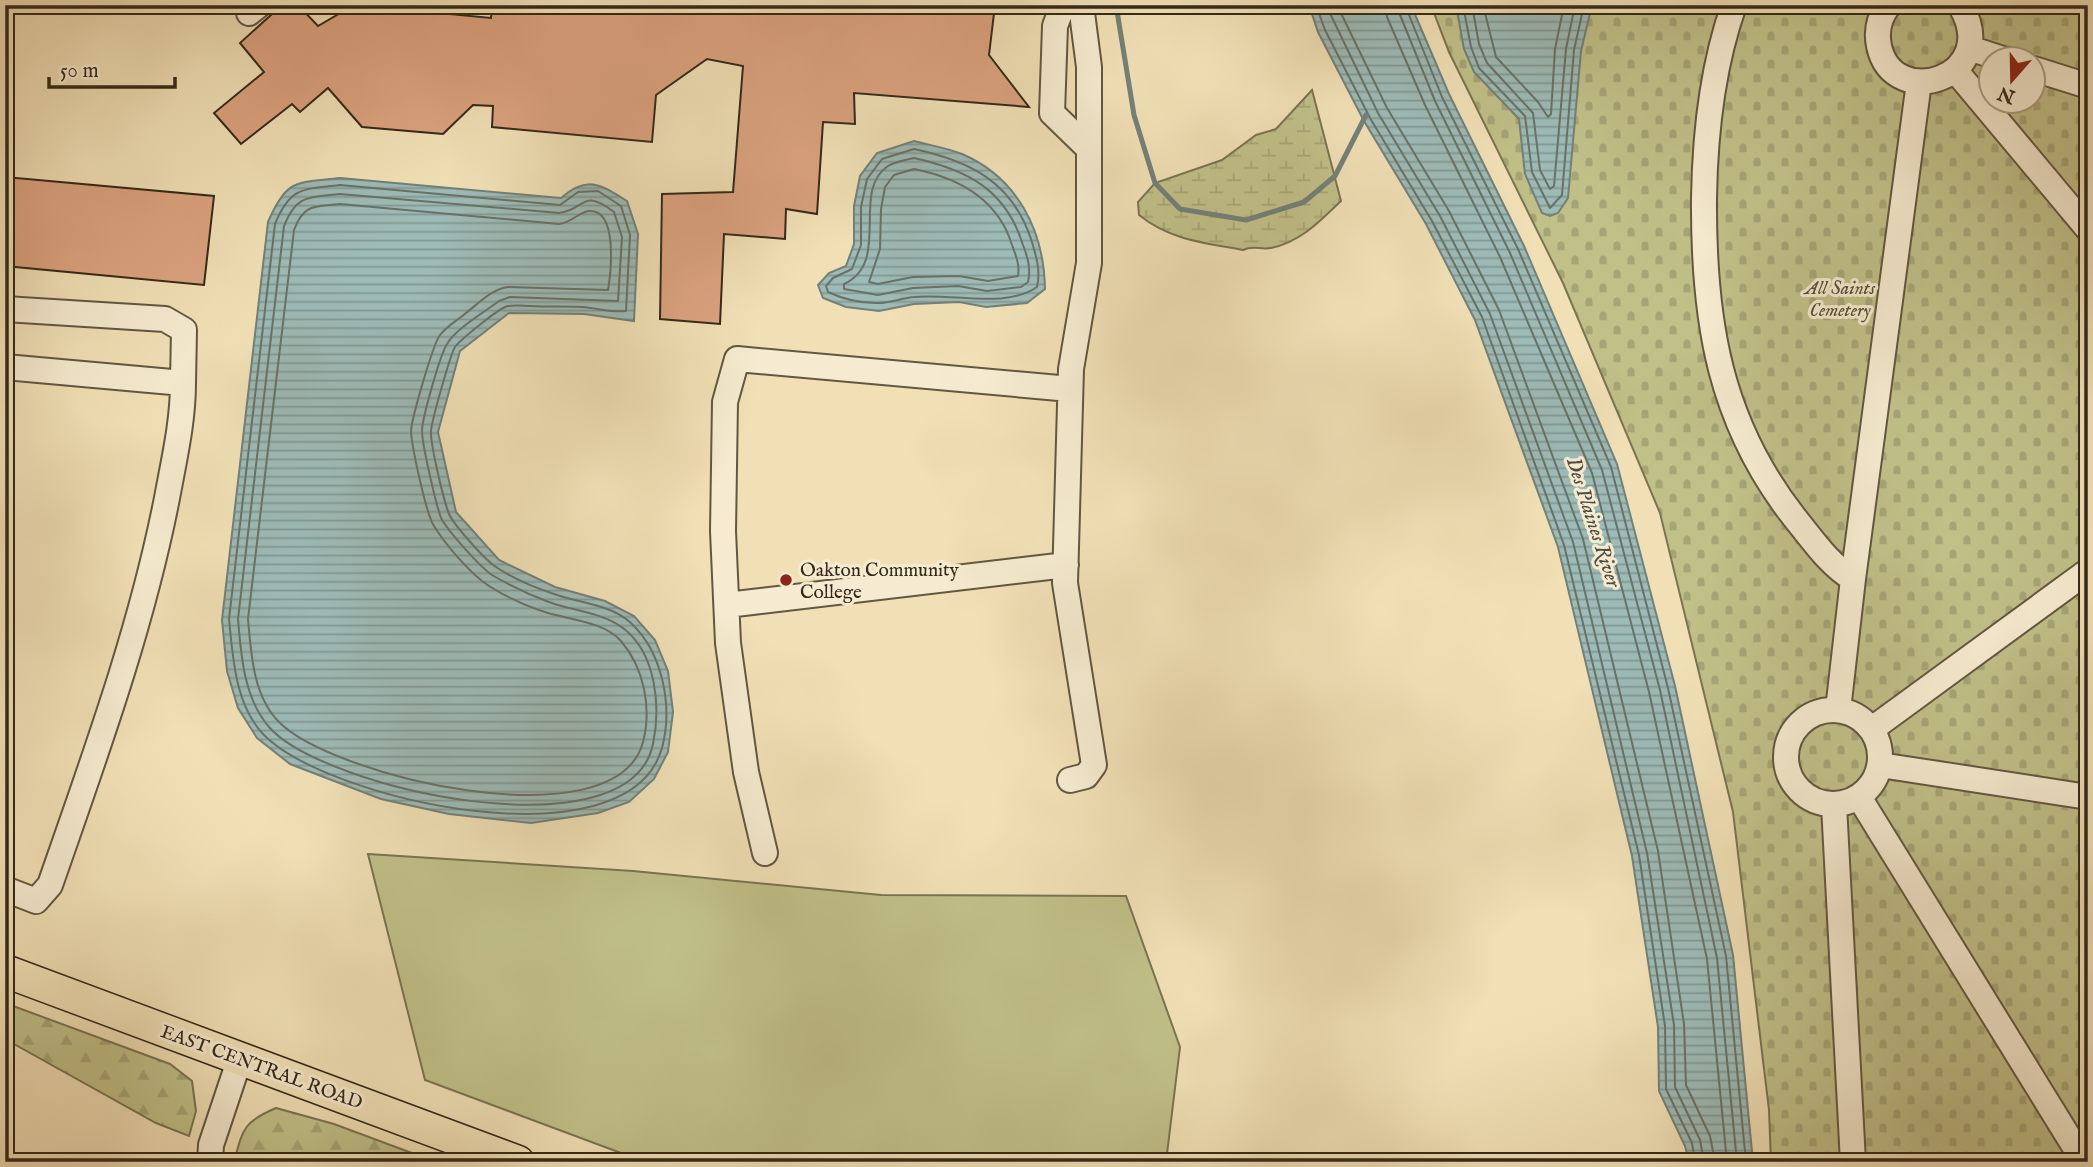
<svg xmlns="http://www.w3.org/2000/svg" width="2093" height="1167" viewBox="0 0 2093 1167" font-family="'IM FELL English',serif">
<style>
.forest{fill:url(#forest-firs);stroke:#7a7452;stroke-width:2}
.wetland{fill:url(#wetland-marsh);stroke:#7a7452;stroke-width:2}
.cemetery{fill:url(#cemetery-stones);stroke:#7a7452;stroke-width:2;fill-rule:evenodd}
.pitch{fill:#c1c089;stroke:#7a7452;stroke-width:2}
.water{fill:url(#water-rules);stroke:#738178;stroke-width:2}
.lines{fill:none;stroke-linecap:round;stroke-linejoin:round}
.shore{stroke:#687268;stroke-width:2}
.stream{stroke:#738178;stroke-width:5}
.building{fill:#dba27f;stroke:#33291a;stroke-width:2}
.minor-casing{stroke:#625741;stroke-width:28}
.major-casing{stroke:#33291a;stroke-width:35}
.minor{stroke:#f6ebd0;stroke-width:24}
.major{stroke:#f1e0b6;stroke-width:32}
.poi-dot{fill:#8f2418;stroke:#f6ebd0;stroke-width:2.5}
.labels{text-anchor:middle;stroke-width:6;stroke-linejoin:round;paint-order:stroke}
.park-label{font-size:19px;font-style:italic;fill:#564f36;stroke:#f6ebd0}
.poi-label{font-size:19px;fill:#33291a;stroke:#f6ebd0;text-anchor:start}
.street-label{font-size:19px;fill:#33291a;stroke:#f6ebd0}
.water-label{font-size:21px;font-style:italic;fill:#4e4e41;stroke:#f6ebd0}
</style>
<defs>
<pattern id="forest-firs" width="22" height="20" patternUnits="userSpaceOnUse" patternTransform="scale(1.75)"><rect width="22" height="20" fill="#c1c089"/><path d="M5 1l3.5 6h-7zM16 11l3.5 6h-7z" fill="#a6a576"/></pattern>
<pattern id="wetland-marsh" width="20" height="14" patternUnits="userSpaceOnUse" patternTransform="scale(1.75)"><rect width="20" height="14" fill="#c1c089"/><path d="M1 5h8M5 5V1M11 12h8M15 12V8" fill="none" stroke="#a6a576"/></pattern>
<pattern id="cemetery-stones" width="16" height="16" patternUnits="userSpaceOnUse" patternTransform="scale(1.75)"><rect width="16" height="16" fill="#c1c089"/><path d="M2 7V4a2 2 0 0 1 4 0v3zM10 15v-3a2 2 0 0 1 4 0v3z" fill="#a6a576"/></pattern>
<pattern id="water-rules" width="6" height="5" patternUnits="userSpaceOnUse" patternTransform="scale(1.75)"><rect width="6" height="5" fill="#9dbbb7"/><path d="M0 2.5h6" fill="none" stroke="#819894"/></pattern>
</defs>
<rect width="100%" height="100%" fill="#f1e0b6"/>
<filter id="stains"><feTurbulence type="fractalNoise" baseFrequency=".00286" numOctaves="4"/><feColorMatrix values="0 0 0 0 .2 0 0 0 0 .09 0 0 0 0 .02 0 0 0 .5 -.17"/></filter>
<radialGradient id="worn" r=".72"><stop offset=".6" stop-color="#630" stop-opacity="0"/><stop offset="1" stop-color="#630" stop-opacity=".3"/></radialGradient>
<path class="forest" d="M5 1003 170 1064 192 1081 196 1111 189 1136 156 1123 5 1039Z
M276 1108 334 1124 436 1162H234C243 1129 243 1122 276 1108Z"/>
<path class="wetland" d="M1312 90 1341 201C1321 220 1301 242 1271 248 1261 250 1253 245 1243 250 1205 243 1170 240 1139 215L1138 202 1155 183 1222 160 1256 135 1276 129Z"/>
<path class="cemetery" d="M1431 5H2088V1162H1771L1769 1110 1733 812 1660 513 1563 283 1449 52ZM1992 60H2034V102H1992Z"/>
<path class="pitch" d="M368 854 633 871 881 895 1126 896 1180 1047 1166 1162H645L425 1080Z"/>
<path class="water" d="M1309 5H1411L1449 94 1524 246 1617 464 1675 686 1733 955 1753 1162H1689L1685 1146 1659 1091 1658 1027 1632 856 1558 547 1475 320 1426 224 1364 121 1318 32Z
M1456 5H1592L1581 51 1568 198 1558 213 1550 216 1542 213 1525 174 1519 119 1474 72 1464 49Z
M914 141C929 145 947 148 962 154 1018 178 1044 231 1045 289L1027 303 986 307 959 302 914 304 879 311 846 307 823 298 818 285 829 273 846 266 854 244V206L860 176 877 153Z
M340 178 561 198C587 175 600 184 627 201L638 234 634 321 584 314 509 313 460 351 438 432 456 512 499 560 555 587 605 601 634 616 655 640 668 671 673 712 668 752 654 779 629 802 598 813 531 823 449 814 381 799 290 764 257 738 238 708 227 671 222 620 268 222C287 178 296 183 340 178Z"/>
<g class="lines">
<path class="shore" d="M1316 5 1325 30 1370 118 1432 221 1482 317 1564 545 1639 855 1665 1026 1666 1089 1692 1143 1695 1162
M1326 5 1378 113 1440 216 1490 314 1573 542 1647 853 1674 1025 1675 1087 1700 1140 1704 1162
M1337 5 1387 108 1449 211 1499 310 1583 539 1658 851 1684 1024 1686 1085 1710 1136 1715 1162
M1385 5 1387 17 1425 105 1500 257 1592 473 1649 692 1707 959 1727 1162
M1396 5 1435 101 1510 253 1602 470 1660 690 1717 958 1737 1162
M1405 5 1442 97 1518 249 1611 467 1668 688 1726 956 1746 1162
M1463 5 1471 47 1479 68 1525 116 1532 172 1550 208 1562 195 1574 50 1584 5
M1472 5 1479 44 1487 63 1533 113 1540 170 1550 189 1554 186 1566 49 1575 5
M1483 5 1496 57 1538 102 1548 117 1551 114 1555 49 1564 5
M914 149C970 161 1012 182 1031 239 1036 255 1041 271 1037 287 1006 309 952 293 914 297 901 298 889 304 876 303 859 303 843 299 828 292L826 286 833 278 852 269 861 245V207L867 179 882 159Z
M914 158C968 170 1006 190 1023 245 1028 258 1031 269 1028 282L1021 287 987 291 958 286 913 288 878 295 844 289V284C892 262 850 191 888 166 894 162 906 160 914 158Z
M914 169C959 178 998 199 1012 245 1016 256 1020 265 1018 276L988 281 959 276 913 277 878 284 869 282 880 249 881 209 885 187 894 175Z
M340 185 560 205 578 192 598 191 621 206 630 235 626 311C612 313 597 308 582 307 565 306 548 307 531 306 523 306 512 304 505 307 496 311 461 339 455 347 451 353 430 425 431 433 431 447 444 502 449 514 454 525 485 560 496 567 512 578 536 588 554 594 579 603 610 604 631 623 663 653 673 707 662 748 628 868 326 800 263 734 235 704 233 658 229 619L275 224C290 187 303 189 340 185Z
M340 194 559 213C586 210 581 187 614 212L622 237 618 301 510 297 499 301C486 311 454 330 447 344 440 355 422 419 422 431 422 444 437 510 442 520 450 533 480 567 492 575 509 585 530 595 549 602 573 611 601 612 623 628 656 653 661 706 653 744 630 857 323 789 269 727 244 698 241 656 238 619L284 226C297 194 308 198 340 194Z
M340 204 559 224C571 223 579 212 589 211 618 209 611 272 608 290L508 287C492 289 479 303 466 313 458 320 447 326 440 335 433 344 411 420 411 432 412 447 426 514 434 526 445 544 466 568 482 581 499 594 528 607 548 613 572 620 604 622 621 641 644 668 652 708 643 742 616 844 331 777 278 721 253 695 251 653 248 619L294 230C304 203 315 207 340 204Z"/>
<path class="stream" d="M1116 5 1134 115 1155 183 1180 209 1246 220 1304 202 1335 176 1366 115"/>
</g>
<path class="building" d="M282 5H298L318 26 354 5 491 18 492 5H995L989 55 1029 107 854 93 855 124 823 122 817 214 786 209 785 239 724 234 720 324 660 319 662 194 733 192 743 66 707 59 656 95 652 142 492 127 493 106 473 105 443 134 362 127 328 88 300 112 292 104 241 144 214 113 264 72 240 43Z
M5 177 214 196 204 285 5 266Z"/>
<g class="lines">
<defs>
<path id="minor" d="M1063 5 1055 26 1052 113 1088 148
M1734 5C1712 67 1705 133 1704 198 1703 320 1719 424 1798 522 1815 543 1830 565 1853 579L1838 710
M1889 5C1879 17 1876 31 1879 46 1893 113 2004 77 1960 5
M249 13 259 5
M1969 48 2006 60
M2034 69 2088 86
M1955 70 2088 229
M5 309 165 319 184 330 183 383
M5 367 183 383C183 422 174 460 167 498 141 631 94 758 50 885L36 901 5 889
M1853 579 1919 82
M727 605 1066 565
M1786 757a47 47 0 1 1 94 0a47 47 0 1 1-94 0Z
M1872 729 2088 571
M1880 765 2088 797
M1070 780 1086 776 1094 765 1065 583 1071 369 1089 263V67L1081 5
M1859 797 2084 1162
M1834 805 1853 1162
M765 853 746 772 728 643 723 531 725 402 737 359 1070 389
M210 1162 211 1145 240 1058"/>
<path id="major" d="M5 971 518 1162"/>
</defs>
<use href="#minor" class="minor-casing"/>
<use href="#major" class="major-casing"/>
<use href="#minor" class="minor"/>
<use href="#major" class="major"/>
</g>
<circle class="poi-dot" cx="786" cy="580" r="7"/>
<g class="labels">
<g class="park-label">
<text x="1840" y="294">All Saints<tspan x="1840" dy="22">Cemetery</tspan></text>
</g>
<g class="poi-label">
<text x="800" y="576">Oakton Community<tspan x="800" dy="22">College</tspan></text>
</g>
<g class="street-label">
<text transform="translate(262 1066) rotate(20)" y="7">EAST CENTRAL ROAD</text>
</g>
<g class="water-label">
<text transform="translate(1594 522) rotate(72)" y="7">Des Plaines River</text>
</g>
</g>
<rect width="2093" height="1167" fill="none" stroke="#f1e0b6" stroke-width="28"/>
<rect x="7" y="7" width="2079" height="1153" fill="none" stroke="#33291a" stroke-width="3.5"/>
<rect x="14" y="14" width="2065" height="1139" fill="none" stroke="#33291a" stroke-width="2"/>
<g transform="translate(2012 80) rotate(200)"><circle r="33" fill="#f6ebd0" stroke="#a89d87" stroke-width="2"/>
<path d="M0-5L12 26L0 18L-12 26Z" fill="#8f2418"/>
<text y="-10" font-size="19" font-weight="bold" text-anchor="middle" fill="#33291a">N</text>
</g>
<path d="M49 77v10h126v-10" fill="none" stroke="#33291a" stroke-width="3.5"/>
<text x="60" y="77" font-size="21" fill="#33291a" stroke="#f6ebd0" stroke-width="5" paint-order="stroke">50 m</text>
<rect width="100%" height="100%" filter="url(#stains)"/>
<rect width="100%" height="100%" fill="url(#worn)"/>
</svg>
